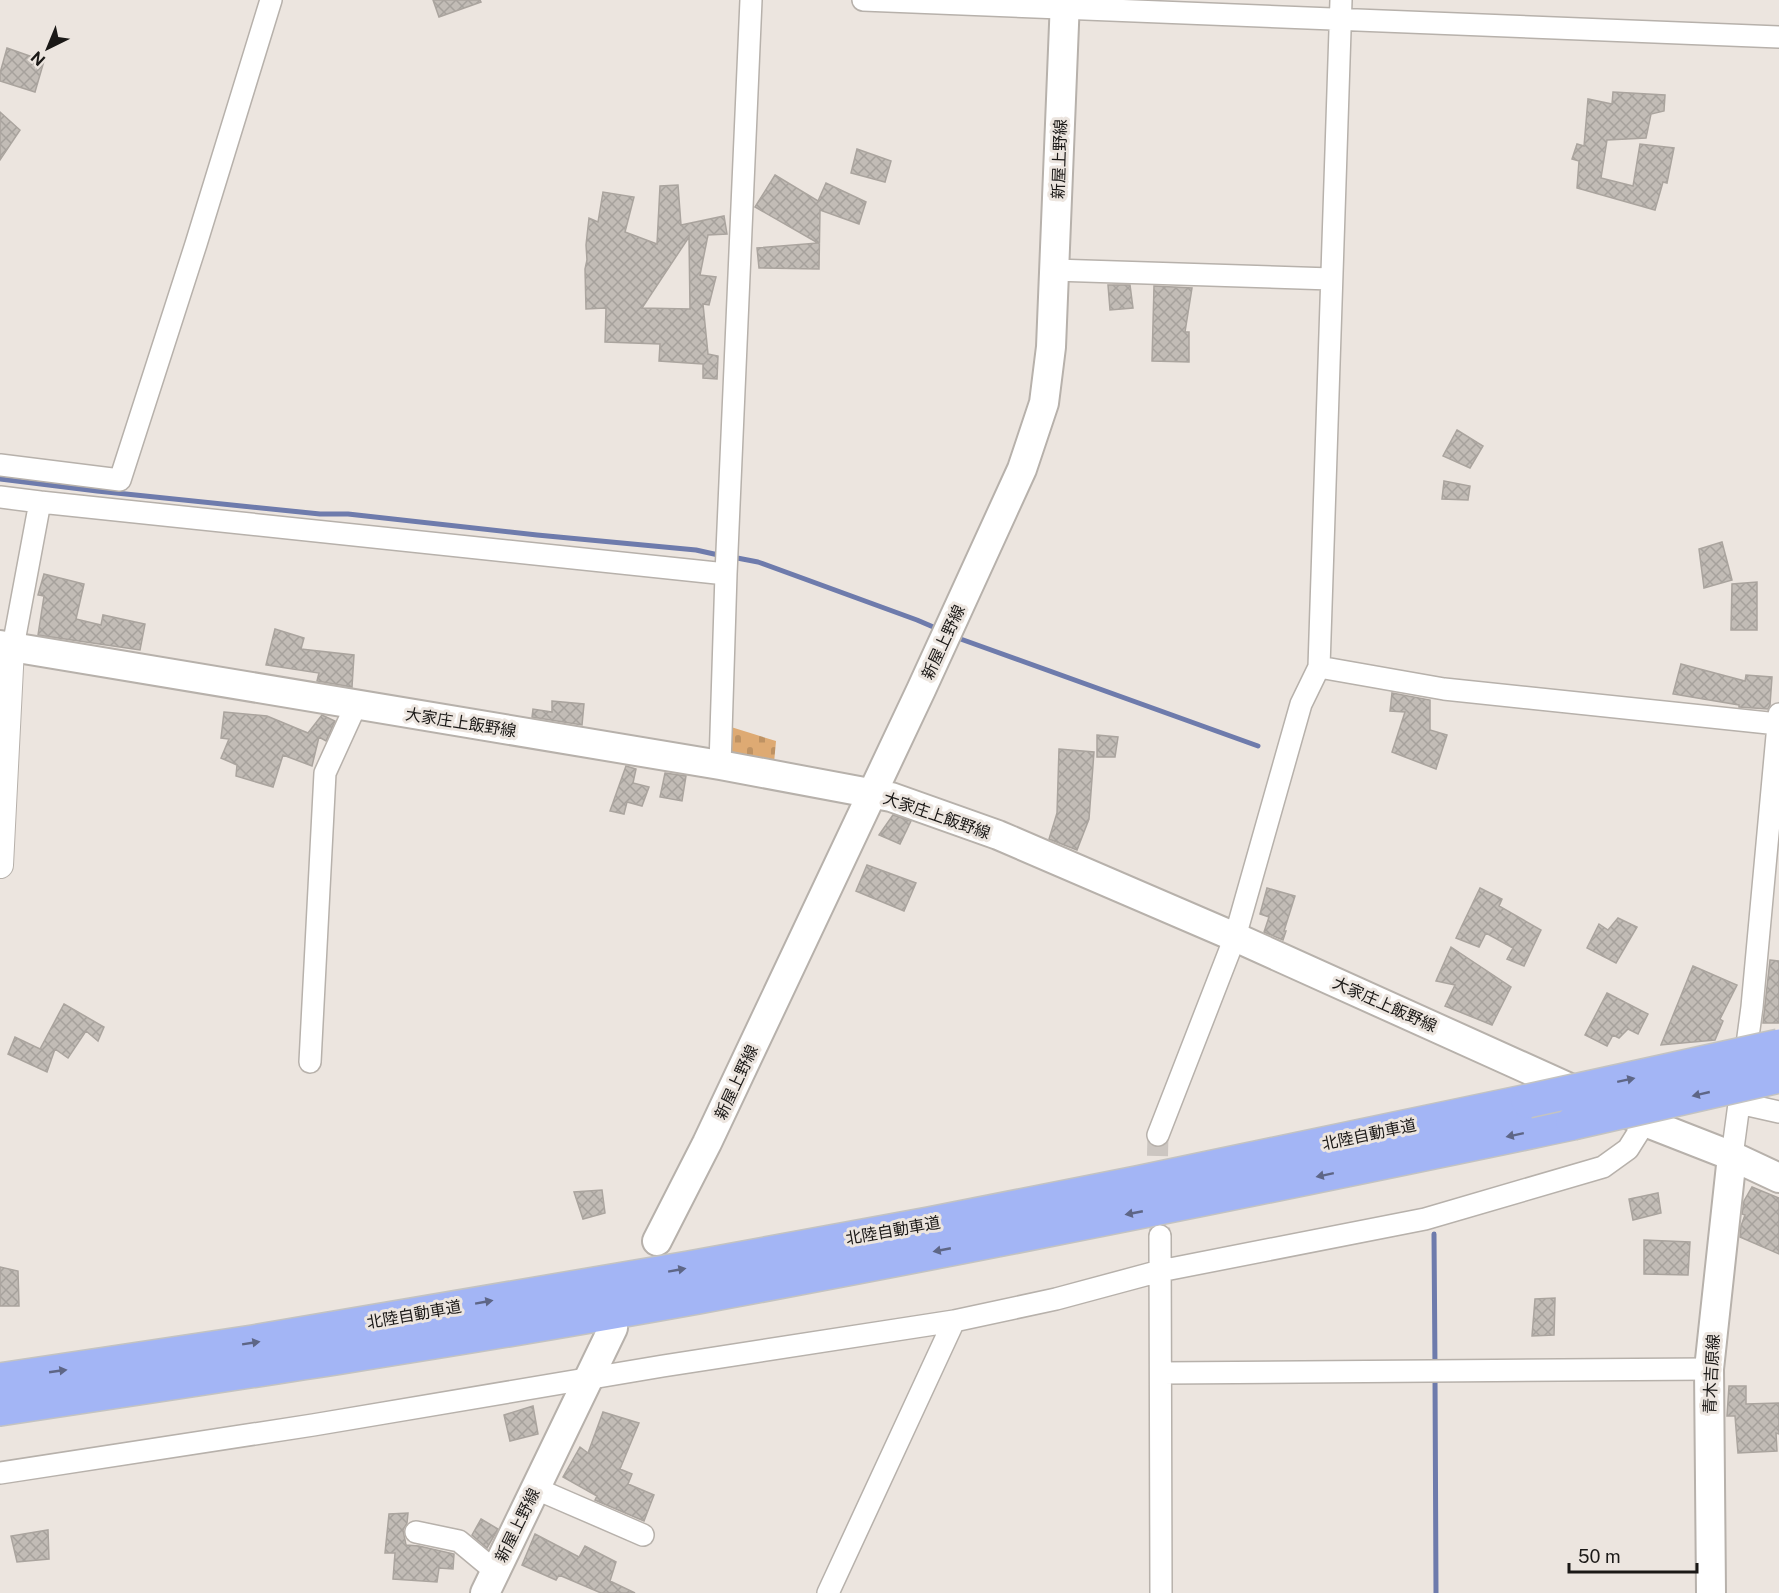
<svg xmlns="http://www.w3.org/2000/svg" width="1779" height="1593" viewBox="0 0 1779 1593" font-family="'Public Sans','Noto Sans JP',sans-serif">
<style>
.cemetery{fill:url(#cemetery-stones)}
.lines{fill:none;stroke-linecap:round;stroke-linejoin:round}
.stream{stroke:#6e7bac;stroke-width:5}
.building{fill:url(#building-cross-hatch);stroke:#aaa49e;stroke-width:1.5;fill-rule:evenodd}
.minor-tunnel{stroke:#ccc6c1;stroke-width:21;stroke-dasharray:21 10;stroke-linecap:butt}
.minor-casing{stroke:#b7b1ab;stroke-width:24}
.tertiary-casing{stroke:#b7b1ab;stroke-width:28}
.secondary-casing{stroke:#b7b1ab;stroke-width:32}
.motorway-casing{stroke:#c3c3c2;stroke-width:36}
.minor{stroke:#fff;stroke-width:21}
.tertiary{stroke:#fff;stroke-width:26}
.secondary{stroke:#fff;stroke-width:28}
.motorway{stroke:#a3b5f5;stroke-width:33}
.motorway-bridge-casing{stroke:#c3c3c2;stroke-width:36;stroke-linecap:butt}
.motorway-bridge{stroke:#a3b5f5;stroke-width:33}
.oneway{fill:#5e6686}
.labels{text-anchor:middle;stroke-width:6;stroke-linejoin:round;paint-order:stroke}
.street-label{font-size:16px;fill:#1a1816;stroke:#ece5df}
</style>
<defs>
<pattern id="cemetery-stones" width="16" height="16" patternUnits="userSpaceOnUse" patternTransform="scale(1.5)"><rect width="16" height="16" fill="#deaa73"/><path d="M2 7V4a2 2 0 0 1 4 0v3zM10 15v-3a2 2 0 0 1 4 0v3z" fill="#be9263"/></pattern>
<pattern id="building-cross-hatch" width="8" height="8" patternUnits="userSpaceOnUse" patternTransform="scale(1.5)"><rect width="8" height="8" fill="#c2bcb6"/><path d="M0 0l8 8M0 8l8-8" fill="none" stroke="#a6a19c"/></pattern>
</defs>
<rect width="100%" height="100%" fill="#ece5df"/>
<path class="cemetery" d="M731 727 776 741 774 763 729 755Z"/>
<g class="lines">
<path class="stream" d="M0 479 97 491 320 514H348L537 535 696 550 723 556
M732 557 758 562 917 620 938 629
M955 637 1258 746
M1434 1234 1435 1367
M1435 1376 1436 1593"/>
</g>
<path class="building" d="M433 0H480L481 2 439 17Z
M7 48 44 61 35 92 0 81V73Z
M1613 92 1665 95 1664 111 1651 114 1646 138 1607 140 1601 178 1633 186 1640 144 1674 148 1667 183 1663 182 1655 210 1577 188 1579 161 1572 159 1577 144 1584 146 1588 99 1612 104Z
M0 112 20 130 0 160Z
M857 149 891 161 885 182 851 173Z
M775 175 818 201 826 183 866 202 859 224 820 210 819 269 759 268 757 248 818 243 755 207Z
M678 185 681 225 724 216 727 234 708 235 700 275 716 277 709 305 703 304 708 354 718 356 717 379 703 378V364L659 361 660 344 605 342 606 308 586 309 585 269 587 260 586 245 589 218 598 222 603 192 634 197 625 232 657 244 660 186ZM689 237 690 309 642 308Z
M1108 285H1130L1133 308 1110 310Z
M1154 286 1192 288 1185 332H1189V362L1152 361Z
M1457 430 1483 446 1470 468 1443 456Z
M1444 481 1470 486 1468 500 1442 499Z
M1722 542 1732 580 1704 588 1699 549Z
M44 574 84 584 76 619 101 625 103 615 145 624 140 650 38 635 44 596 38 595Z
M1757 582V630H1731L1732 584Z
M275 629 304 638 301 649 354 655 352 687 317 681 319 673 266 665Z
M1681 664 1745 681 1746 675 1772 677 1770 705 1768 709 1739 707V705L1673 694Z
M1392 693 1430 700V730L1447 735 1436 769 1392 752 1405 712 1390 711Z
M552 701 584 704 582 725 532 717 533 709 552 712Z
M224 712 267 716 308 733 322 715 335 721 326 741 319 737 312 766 283 755 273 787 236 776 237 765 221 758 229 739 221 738Z
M1097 735 1118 737 1115 757H1097Z
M1059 749 1094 752 1089 819 1077 850 1049 839 1057 813Z
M626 766 636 769 633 783 649 787 642 806 627 802 624 814 610 811Z
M665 773 686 776 682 801 660 797Z
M893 815 911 821 900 844 879 835Z
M867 865 916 883 904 911 856 891Z
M1267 888 1295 896 1284 931H1286L1283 940 1264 932 1269 917 1260 914Z
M1480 888 1502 899 1499 906 1541 930 1524 966 1507 959 1513 948 1486 933 1479 947 1456 938Z
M1618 918 1637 927 1616 963 1587 948 1599 924 1608 930Z
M1451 947 1511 987 1492 1025 1445 1006 1455 985 1436 981Z
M1770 960 1779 961V1023H1763Z
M1693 966 1737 985 1720 1019 1723 1021 1715 1040 1661 1045Z
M1607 993 1648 1014 1638 1034 1628 1029 1619 1038 1613 1035 1607 1046 1585 1035Z
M64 1004 104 1027 98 1041 86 1031 68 1058 55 1049 47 1072 8 1054 15 1037 40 1049Z
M1752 1187 1779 1198V1254L1740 1237 1741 1226 1745 1215 1742 1214 1744 1201Z
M602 1190 605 1213 583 1219 574 1192Z
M1658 1193 1661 1213 1633 1220 1629 1199Z
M1644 1240 1690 1242 1688 1275 1644 1274Z
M0 1267 18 1271 19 1306H0Z
M1555 1298 1554 1335 1532 1336 1535 1299Z
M1729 1386H1746V1404L1779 1403V1434L1776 1433 1777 1451 1738 1453 1735 1416H1727Z
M533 1406 538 1434 510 1441 504 1415Z
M603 1412 639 1423 620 1469 632 1474 628 1484 654 1495 644 1521 595 1500 597 1496 563 1477 580 1447 588 1453Z
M408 1513 407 1523 403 1530 406 1545 419 1546 454 1554 453 1569 439 1568 437 1582 393 1579 395 1553H385L389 1514Z
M481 1519 498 1529 487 1548 472 1535Z
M48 1530 49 1559 17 1562 11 1536Z
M535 1534 579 1557 585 1546 616 1562 610 1581 635 1593H601L559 1575 556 1580 522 1565Z"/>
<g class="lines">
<path class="minor-tunnel" d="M1158 1135 1157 1175 1160 1236"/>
<defs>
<path id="minor" d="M863 0 1779 37
M1054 270 1331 279
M0 465 120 480 196 244 271 0
M0 497 40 502 15 636 11 648
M40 502 726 574
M1319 667 1444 689 1778 724
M720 765 726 574 751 0
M310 1062 325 773 356 705
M1739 1103 1779 1112
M1158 1135 1235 937 1301 704 1319 667 1341 0
M1732 1156 1752 1007 1779 714
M1160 1236 1161 1593
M1162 1373 1709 1369
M0 1473 313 1425 663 1366 954 1321 1056 1299 1160 1271 1425 1219 1603 1167 1628 1149 1645 1122
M534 1490 546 1493 643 1535
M416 1532 459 1541 495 1571
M828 1593 954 1321"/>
<path id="tertiary" d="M0 865 11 648"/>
<path id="secondary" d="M0 645 720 765 891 797 998 835 1235 937 1645 1122 1732 1156 1779 1178
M657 1241 707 1143 921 690 1022 469 1044 403 1051 347 1065 0
M485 1593 613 1328
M1711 1593 1709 1369 1732 1156"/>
<path id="motorway" d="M0 1380 253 1342 689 1268 929 1224 1137 1183 1528 1101
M0 1409C233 1374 466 1339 698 1297 990 1243 1282 1184 1573 1123"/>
</defs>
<use href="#minor" class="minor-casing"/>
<use href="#tertiary" class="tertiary-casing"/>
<use href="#secondary" class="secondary-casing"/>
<use href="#motorway" class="motorway-casing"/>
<use href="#minor" class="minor"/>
<use href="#tertiary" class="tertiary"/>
<use href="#secondary" class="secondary"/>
<use href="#motorway" class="motorway"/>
<defs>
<path id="motorway-bridge" d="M1528 1101 1779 1046
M1573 1123 1779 1076"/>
</defs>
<use href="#motorway-bridge" class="motorway-bridge-casing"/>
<use href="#motorway-bridge" class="motorway-bridge"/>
</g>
<defs><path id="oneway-solid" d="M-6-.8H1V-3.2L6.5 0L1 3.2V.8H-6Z" transform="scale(1.5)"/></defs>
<g class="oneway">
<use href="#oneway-solid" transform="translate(1626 1080) rotate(-12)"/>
<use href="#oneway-solid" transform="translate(1701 1094) rotate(167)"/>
<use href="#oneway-solid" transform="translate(1515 1135) rotate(168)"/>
<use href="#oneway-solid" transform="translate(1325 1175) rotate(168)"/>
<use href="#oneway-solid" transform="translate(1134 1213) rotate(169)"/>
<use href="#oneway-solid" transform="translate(942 1250) rotate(169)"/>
<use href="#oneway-solid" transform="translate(677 1270) rotate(-10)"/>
<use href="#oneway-solid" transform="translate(484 1302) rotate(-10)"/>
<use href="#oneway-solid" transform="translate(251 1343) rotate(-9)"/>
<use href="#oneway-solid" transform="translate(58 1371) rotate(-8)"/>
</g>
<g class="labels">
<g class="street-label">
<text transform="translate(1059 159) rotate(-88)" y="6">新屋上野線</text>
<text transform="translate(943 642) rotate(-65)" y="6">新屋上野線</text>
<text transform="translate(461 722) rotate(9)" y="6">大家庄上飯野線</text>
<text transform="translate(937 815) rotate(19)" y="6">大家庄上飯野線</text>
<text transform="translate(1385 1004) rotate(24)" y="6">大家庄上飯野線</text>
<text transform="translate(736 1082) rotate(-65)" y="6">新屋上野線</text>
<text transform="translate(1369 1134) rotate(-12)" y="6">北陸自動車道</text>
<text transform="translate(893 1230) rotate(-10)" y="6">北陸自動車道</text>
<text transform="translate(414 1314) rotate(-10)" y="6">北陸自動車道</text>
<text transform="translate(1711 1374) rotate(-87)" y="6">青木吉原線</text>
<text transform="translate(517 1525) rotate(-64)" y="6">新屋上野線</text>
</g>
</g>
<g transform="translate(48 48) rotate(223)" stroke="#ece5df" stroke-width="4.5" paint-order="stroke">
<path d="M0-4.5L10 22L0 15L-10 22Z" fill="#1a1816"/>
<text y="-9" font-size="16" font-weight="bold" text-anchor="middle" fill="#1a1816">N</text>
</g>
<path d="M1569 1563v9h128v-9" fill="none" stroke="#1a1816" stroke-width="3"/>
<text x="1578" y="1563" font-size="18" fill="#1a1816" stroke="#ece5df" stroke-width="4.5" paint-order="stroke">50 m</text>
</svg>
